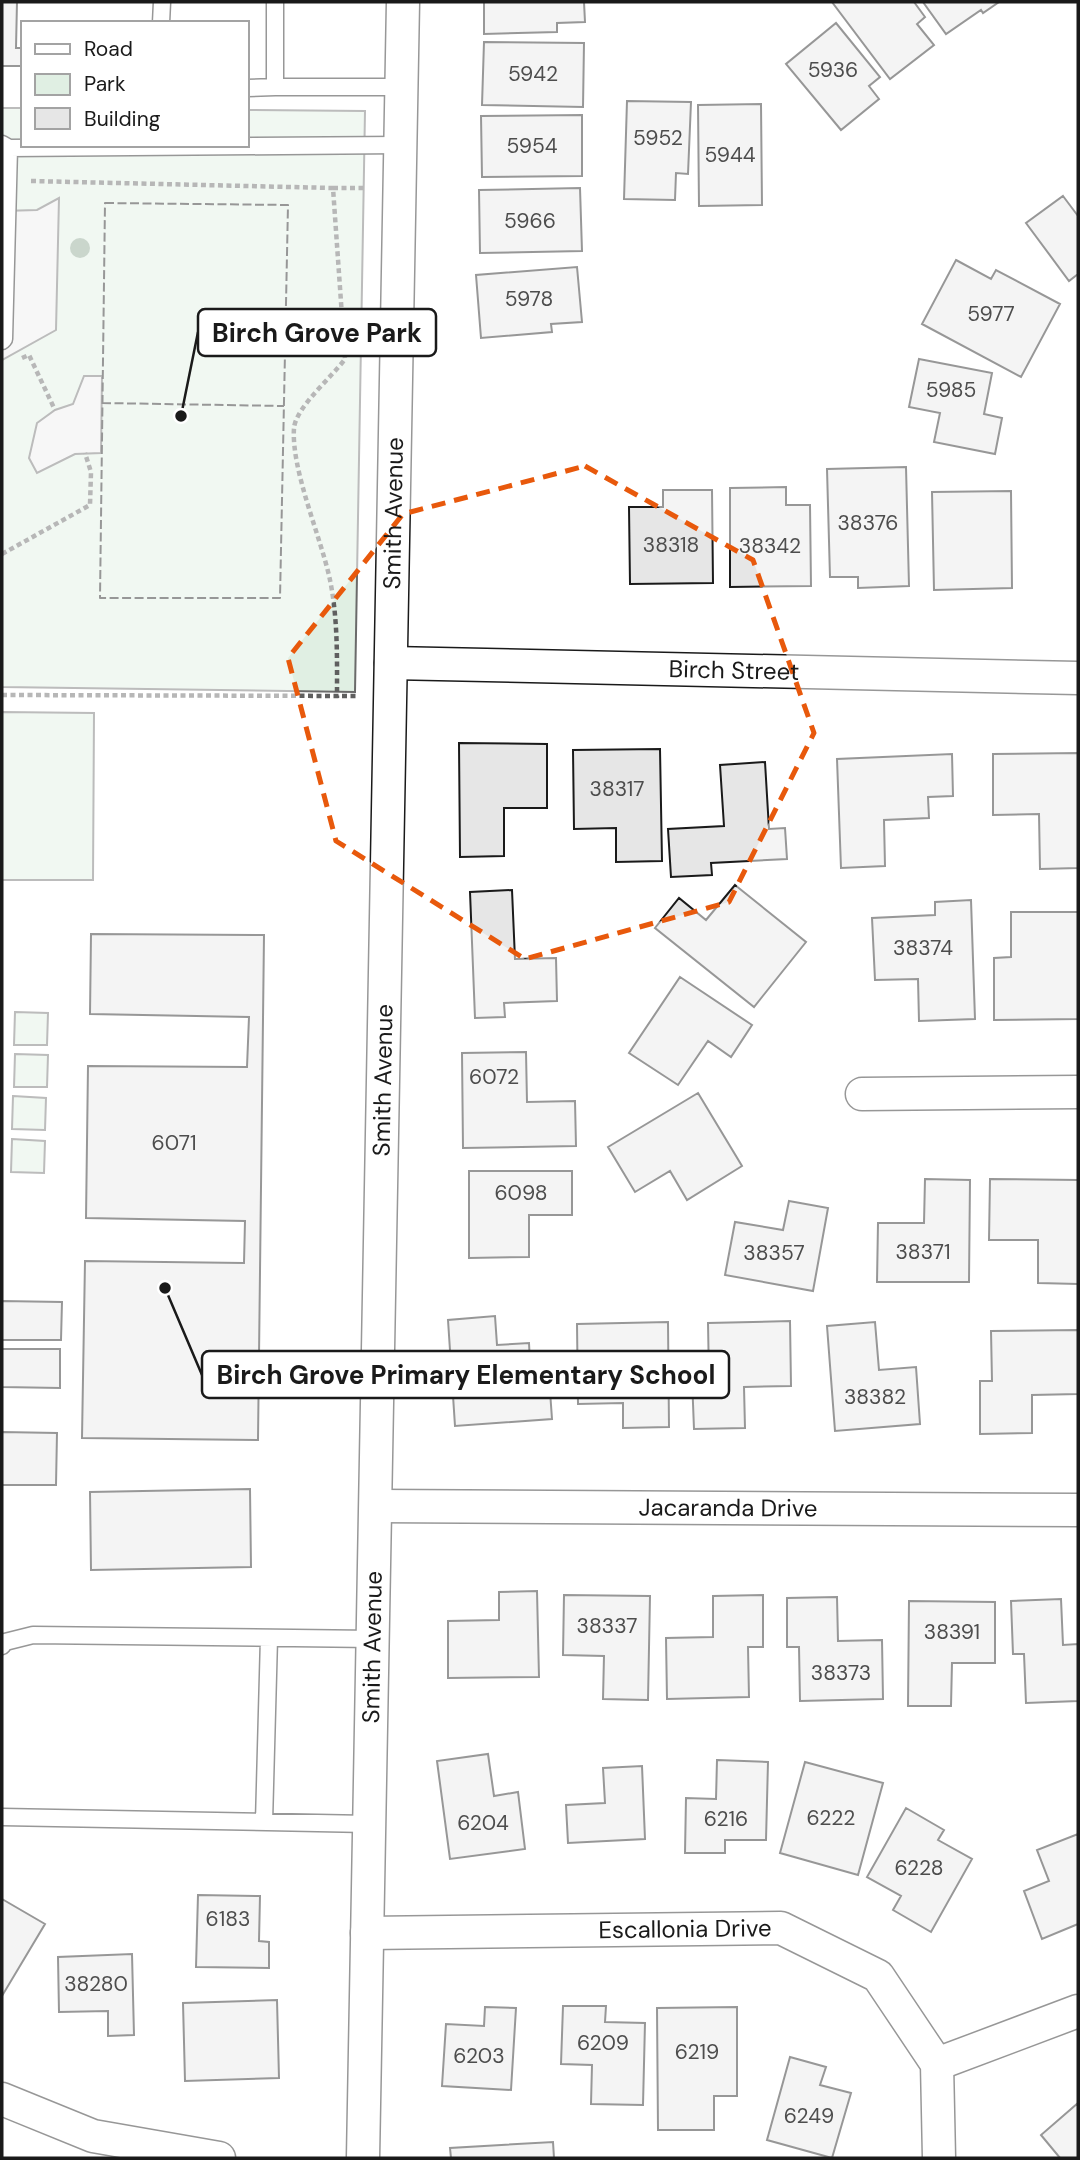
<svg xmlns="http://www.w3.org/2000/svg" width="1080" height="2160" viewBox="0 0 1080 2160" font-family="'DM Sans',sans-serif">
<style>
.green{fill:#e0efe3;stroke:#6a6a6a;stroke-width:2}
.parking{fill:#ededed;stroke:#6a6a6a;stroke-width:2}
.building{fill:#e6e6e6;stroke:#1a1a1a;stroke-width:2}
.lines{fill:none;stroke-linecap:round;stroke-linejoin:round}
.service-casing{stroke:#1a1a1a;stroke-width:19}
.minor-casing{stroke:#1a1a1a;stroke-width:35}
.path{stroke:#5f5f5f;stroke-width:4.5;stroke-dasharray:5 3.5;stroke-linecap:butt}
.service{stroke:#fff;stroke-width:16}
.minor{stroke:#fff;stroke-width:32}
.fence{stroke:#1a1a1a;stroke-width:2;stroke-dasharray:9 3.5;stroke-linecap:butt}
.tree{fill:#8aa48f}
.marked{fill:none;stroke:#e8590c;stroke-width:5;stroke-dasharray:14 9;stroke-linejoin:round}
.labels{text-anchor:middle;stroke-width:5;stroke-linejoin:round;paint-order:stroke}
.number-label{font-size:21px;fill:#4d4d4d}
.street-label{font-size:24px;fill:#1a1a1a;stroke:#fff}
.leader{fill:none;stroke:#1a1a1a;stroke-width:2.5}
.callout-dot{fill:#1a1a1a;stroke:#fff;stroke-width:2.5}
.callout{fill:#fff;stroke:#1a1a1a;stroke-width:2.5}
.callout-label{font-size:26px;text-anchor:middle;font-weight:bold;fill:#1a1a1a}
</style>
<rect width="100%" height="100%" fill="#fff"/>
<path class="green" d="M2 108H23V145H247V110L365 111 355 692 2 687Z
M2 712 94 713 93 880H2Z
M15 1012 48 1013 47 1045H14Z
M15 1054 48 1055 47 1087H14Z
M13 1096 46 1098 45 1130 12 1129Z
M12 1139 45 1141 44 1173 11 1172Z"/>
<path class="parking" d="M59 198 56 330 2 360V211L37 210Z
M84 376H102L101 453 75 454 37 473 29 458 37 423 55 410 73 404Z"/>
<path class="building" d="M2 2H17L16 48H21V66H2Z
M484 2H584L585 22 557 23V32L484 34Z
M832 2H914L925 17 917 24 934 45 890 79Z
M923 2H999L983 13 981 10 946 34Z
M836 23 880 77 869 86 879 99 841 130 786 64Z
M484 42 584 43 583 107 482 105Z
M627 101 691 102 688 174 676 173 675 200 624 199Z
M761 104 762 205 699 206 698 105Z
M582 115V176L482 177 481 116Z
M580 188 582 251 480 253 479 190Z
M1063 196 1078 216V274L1069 281 1026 223Z
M956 260 991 279 996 270 1060 304 1021 377 922 324Z
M577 267 582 322 551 324 552 332 481 338 476 275Z
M919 359 992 373 984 414 1002 418 995 454 934 442 940 413 909 407Z
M906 467 909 586 858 588V577H830L827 469Z
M786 487V505H810L811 586 730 587V488Z
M663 490H712L713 583 630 584 629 507H663Z
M1011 491 1012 588 934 590 932 492Z
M459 743 547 744V808H504V856L460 857Z
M660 749 662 861 616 862V828L574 829 573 750Z
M1078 753V868L1040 869 1039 814 993 815V754Z
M952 754 953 796 928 797 929 818 884 820 885 866 841 868 837 759Z
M765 762 769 829 785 828 787 859 711 863 712 875 671 877 668 829 724 826 720 765Z
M735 885 806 942 754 1007 655 928 679 898 706 920Z
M512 890 515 959 556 958 557 1001 504 1003 505 1017 475 1018 470 892Z
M971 900 975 1019 919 1021 918 979 875 980 872 918 935 915V902Z
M1011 912H1078V1019L994 1020V958L1011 957Z
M91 934 264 935 258 1440 82 1438 85 1261 244 1263 245 1221 86 1218 88 1066 247 1067 249 1017 90 1014Z
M680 977 752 1025 731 1057 708 1041 678 1085 629 1053Z
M526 1052 527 1102 575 1101 576 1146 463 1148 462 1053Z
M698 1093 742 1166 687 1200 670 1171 635 1192 608 1147Z
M469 1171H572V1215H529V1257L469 1258Z
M925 1179 970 1180 969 1282H877L878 1223H924Z
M990 1179 1078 1180V1284L1038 1283V1240H989Z
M789 1201 828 1208 813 1291 725 1275 735 1222 783 1230Z
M2 1301 62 1302 61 1340H2Z
M495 1316 497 1345 529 1343 530 1364 548 1363 552 1419 455 1426 448 1320Z
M790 1321 791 1386 744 1387 745 1428 694 1429 692 1378H709L708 1323Z
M668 1322 669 1427 623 1428V1403L578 1404 577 1324Z
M875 1322 879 1370 916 1367 920 1424 835 1431 827 1326Z
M1078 1330V1394L1032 1395V1433L980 1434V1381H992L991 1331Z
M2 1349H60V1388L2 1387Z
M2 1432 57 1433 56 1485H2Z
M250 1489 251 1567 91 1570 90 1492Z
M537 1591 539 1677 448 1678V1621L499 1620V1592Z
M564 1595 650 1596 648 1700 603 1699 604 1656 563 1655Z
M763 1595V1647H748L749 1697 667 1699 666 1638 713 1637V1596Z
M837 1597 838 1641 882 1640 883 1699 800 1701 799 1647H787V1598Z
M1061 1599 1063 1645 1078 1644V1701L1026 1703 1024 1654H1013L1011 1601Z
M909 1601 995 1602V1663H952L951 1706H908Z
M488 1754 494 1796 518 1792 525 1849 450 1859 437 1761Z
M717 1760 768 1762 766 1840H725V1853H685L686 1798 716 1799Z
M805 1762 883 1783 858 1875 780 1853Z
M642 1766 645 1839 568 1843 566 1805 605 1803 603 1768Z
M906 1808 944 1830 938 1840 972 1859 931 1932 893 1910 901 1896 867 1877Z
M1078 1834V1924L1042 1939 1024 1891 1049 1881 1037 1850Z
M198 1895 260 1896 259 1941 269 1942V1968L196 1967Z
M2 1899 45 1924 2 1996Z
M132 1954 134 2035 108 2036V2011L59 2012 58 1957Z
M277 2000 279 2078 185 2081 183 2003Z
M563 2006H606L605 2022 645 2023 643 2105 591 2104 592 2065 561 2064Z
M485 2007 516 2008 511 2090 442 2086 446 2024 484 2026Z
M737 2007V2096H714V2130H658L657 2008Z
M790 2057 826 2067 820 2085 851 2093 832 2158 767 2140Z
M1078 2103V2158H1060L1041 2135Z
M553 2142 554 2158H451L450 2148Z"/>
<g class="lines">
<defs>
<path id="service" d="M275 2V87H402
M161 23 162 2
M247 88 275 87
M2 144 9 148 401 145
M2 341 4 339 9 148
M2 1646 5 1642 33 1635 373 1639
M2 1817 368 1824
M264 1822 269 1638"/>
<g id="minor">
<path id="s1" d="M391 663 1078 678"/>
<path d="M862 1094 1078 1092"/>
<path id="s2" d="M376 1506 1078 1510"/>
<path id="s3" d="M367 1933 781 1928 878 1976 937 2064 939 2158"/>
<path d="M937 2064 1078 2011"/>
<path d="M2 2099 93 2136 219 2158"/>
<path id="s4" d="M363 2158 403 2"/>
</g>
</defs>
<use href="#service" class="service-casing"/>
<use href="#minor" class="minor-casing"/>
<path class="path" d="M31 181 333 188 345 359C332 377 296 407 294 428 291 470 321 537 330 580 338 619 337 659 337 698
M333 188H367
M22 358 29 355 55 410
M2 554 90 505 91 472 85 453
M2 695 357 696"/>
<use href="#service" class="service"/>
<use href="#minor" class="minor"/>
<path class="fence" d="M105 203 288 205 280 598H100Z
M102 403 284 406"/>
</g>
<circle class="tree" cx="80" cy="248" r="10"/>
<path d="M0 0H1080V2160H0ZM585 466 753 560 814 733 729 902 525 959 336 841 288 658 403 514Z" fill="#fff" fill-opacity=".55" fill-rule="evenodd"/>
<path class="marked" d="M585 466 753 560 814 733 729 902 525 959 336 841 288 658 403 514Z"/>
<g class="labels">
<g class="number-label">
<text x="833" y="77">5936</text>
<text x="533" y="81">5942</text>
<text x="658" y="145">5952</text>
<text x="532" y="153">5954</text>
<text x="730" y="162">5944</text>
<text x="530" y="228">5966</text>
<text x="529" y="306">5978</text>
<text x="991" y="321">5977</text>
<text x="951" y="397">5985</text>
<text x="868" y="530">38376</text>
<text x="671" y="552">38318</text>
<text x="770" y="553">38342</text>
<text x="617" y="796">38317</text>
<text x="923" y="955">38374</text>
<text x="494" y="1084">6072</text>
<text x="174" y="1150">6071</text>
<text x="521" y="1200">6098</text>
<text x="923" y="1259">38371</text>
<text x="774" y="1260">38357</text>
<text x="875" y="1404">38382</text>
<text x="607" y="1633">38337</text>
<text x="952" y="1639">38391</text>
<text x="841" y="1680">38373</text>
<text x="831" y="1825">6222</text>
<text x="726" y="1826">6216</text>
<text x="483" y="1830">6204</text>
<text x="919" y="1875">6228</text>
<text x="228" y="1926">6183</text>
<text x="96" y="1991">38280</text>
<text x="603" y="2050">6209</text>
<text x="697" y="2059">6219</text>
<text x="479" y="2063">6203</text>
<text x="809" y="2123">6249</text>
</g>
<g class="street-label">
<text dy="8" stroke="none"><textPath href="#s4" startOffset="1645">Smith Avenue</textPath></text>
<text dy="8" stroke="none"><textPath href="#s1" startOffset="343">Birch Street</textPath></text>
<text dy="8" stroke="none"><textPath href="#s4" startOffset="1078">Smith Avenue</textPath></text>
<text dy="8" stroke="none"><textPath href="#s2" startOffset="352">Jacaranda Drive</textPath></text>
<text dy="8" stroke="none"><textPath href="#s4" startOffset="511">Smith Avenue</textPath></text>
<text dy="8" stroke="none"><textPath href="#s3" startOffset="318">Escallonia Drive</textPath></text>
</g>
</g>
<path class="leader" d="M181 416L198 332M165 1288L202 1375"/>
<g class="callout-dot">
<circle cx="181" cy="416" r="7"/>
<circle cx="165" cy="1288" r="7"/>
</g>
<g class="callout">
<rect x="198" y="309" width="238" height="47" rx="7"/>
<rect x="202" y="1351" width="527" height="47" rx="7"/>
</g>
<g class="callout-label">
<text x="317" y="342">Birch Grove Park</text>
<text x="466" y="1384">Birch Grove Primary Elementary School</text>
</g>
<rect width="1080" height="2160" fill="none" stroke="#1a1a1a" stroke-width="7"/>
<rect x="21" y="21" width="228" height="126" fill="#ffffff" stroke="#a3a3a3" stroke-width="2"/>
<rect x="35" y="44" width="35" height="10" fill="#ffffff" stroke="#a3a3a3" stroke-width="2"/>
<text x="84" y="56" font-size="21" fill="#1a1a1a">Road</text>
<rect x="35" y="74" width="35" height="21" fill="#e0efe3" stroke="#a3a3a3" stroke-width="2"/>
<text x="84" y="91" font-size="21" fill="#1a1a1a">Park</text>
<rect x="35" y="108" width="35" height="21" fill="#e6e6e6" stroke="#a3a3a3" stroke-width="2"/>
<text x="84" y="126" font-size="21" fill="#1a1a1a">Building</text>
</svg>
